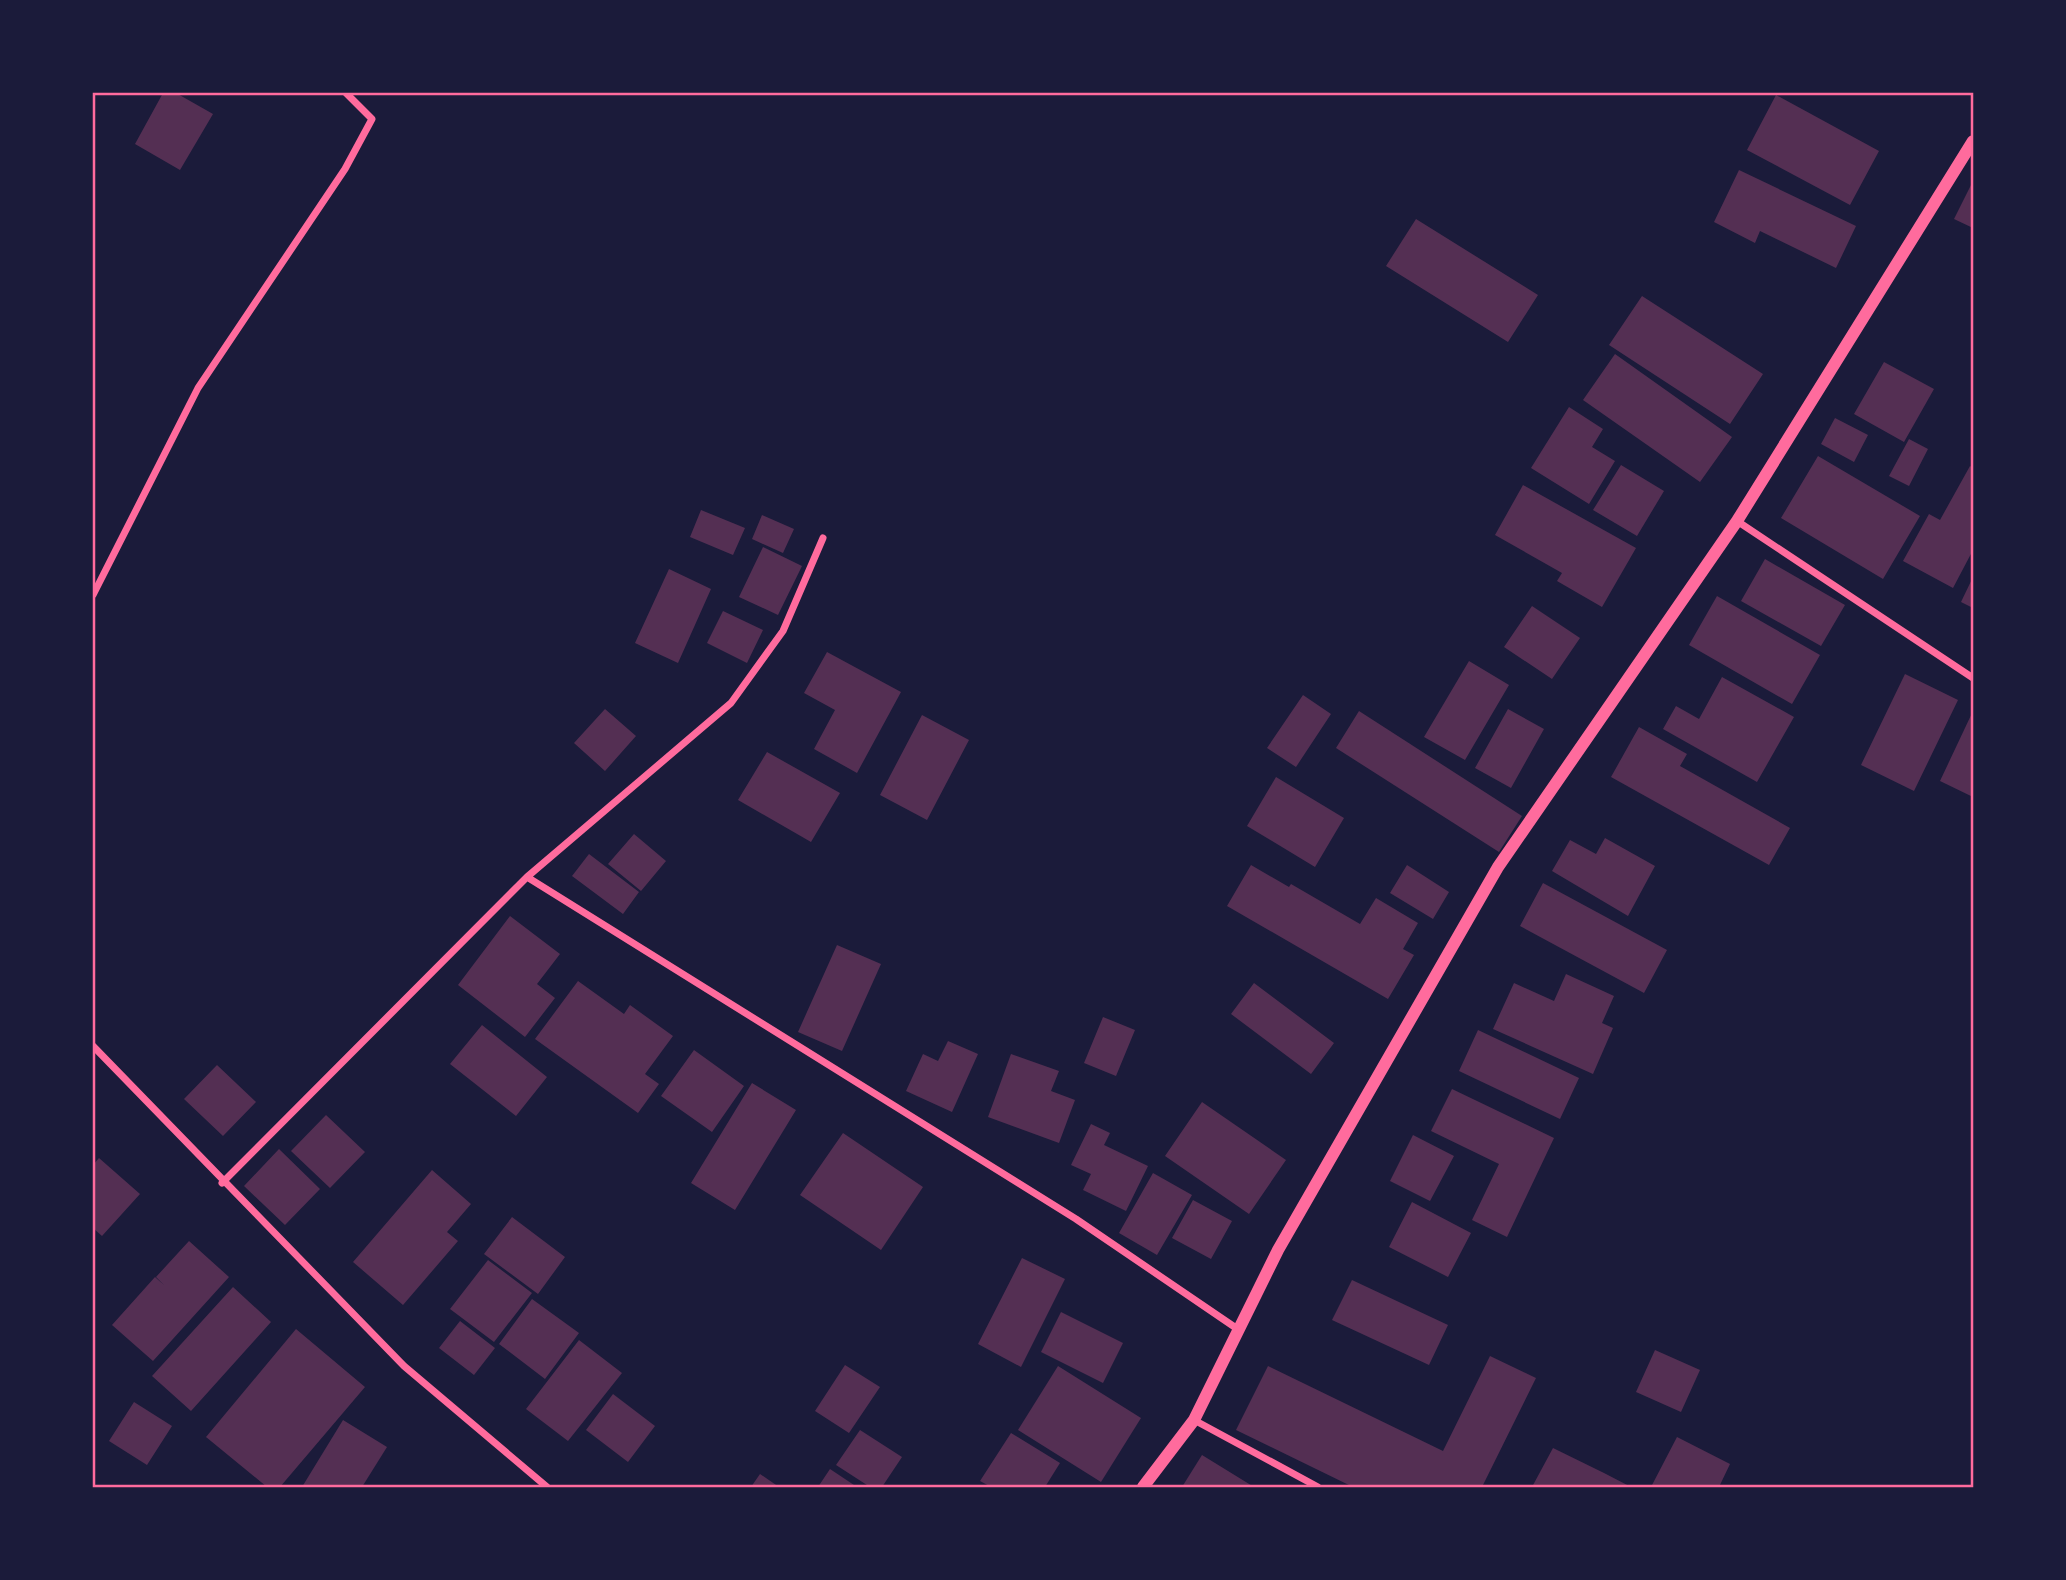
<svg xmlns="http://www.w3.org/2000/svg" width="2066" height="1580" viewBox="0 0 2066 1580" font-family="Barlow,sans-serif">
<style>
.building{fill:#542f53}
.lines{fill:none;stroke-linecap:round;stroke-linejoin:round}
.minor{stroke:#ff6b9d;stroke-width:7}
.tertiary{stroke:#ff6b9d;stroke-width:12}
.neatline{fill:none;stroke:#ff6b9d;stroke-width:2.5}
</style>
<rect width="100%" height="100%" fill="#1b1b3a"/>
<path class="building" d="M163 93H176L213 114 180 170 135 144Z
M1776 95 1879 151 1850 205 1747 150Z
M1739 170 1856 226 1836 268 1760 231 1755 243 1714 222Z
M1973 181V228L1954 219Z
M1416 219 1538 295 1508 342 1386 266Z
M1642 296 1763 374 1730 424 1609 345Z
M1615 354 1732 437 1700 482 1583 400Z
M1884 362 1934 389 1904 442 1854 414Z
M1569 407 1603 429 1592 447 1615 461 1589 504 1531 468Z
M1835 418 1868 435 1854 462 1821 444Z
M1909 439 1928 449 1909 486 1889 476Z
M1818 456 1920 516 1883 579 1781 518Z
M1621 465 1664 491 1637 536 1593 510Z
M1970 466 1973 468V550L1953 588 1903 561 1929 514 1940 520Z
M1523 485 1636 548 1602 607 1557 581 1562 573 1495 535Z
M701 510 745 528 733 555 690 537Z
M762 515 794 529 783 553 752 539Z
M763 547 802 566 778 615 739 597Z
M1765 559 1845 605 1821 646 1741 601Z
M669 569 711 589 678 663 635 643Z
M1973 577V608L1961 602Z
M1717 596 1820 655 1792 704 1689 645Z
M1532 606 1580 638 1552 679 1504 647Z
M723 611 763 630 747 663 707 643Z
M827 652 901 692 857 773 814 749 835 710 804 693Z
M1469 661 1509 685 1465 760 1424 737Z
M1905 674 1958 700 1914 791 1861 765Z
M1722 677 1794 717 1757 782 1663 729 1676 706 1699 719Z
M1303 695 1331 714 1296 767 1267 748Z
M605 709 636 736 605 771 574 743Z
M1508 709 1544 729 1511 788 1475 768Z
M1359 711 1522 816 1499 852 1336 748Z
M1973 711V797L1940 781Z
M922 715 969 740 927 820 880 795Z
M1639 727 1687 754 1680 766 1790 828 1769 865 1611 777Z
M767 752 840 793 811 842 738 800Z
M1276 777 1344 818 1315 867 1247 826Z
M634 834 666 861 641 891 608 864Z
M1605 838 1655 866 1628 916 1552 871 1570 840 1596 854Z
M589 854 639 892 623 914 572 876Z
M1251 865 1289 887 1291 884 1360 924 1376 898 1418 923 1403 949 1414 955 1388 999 1227 906Z
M1407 865 1449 892 1433 919 1390 893Z
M1543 883 1667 950 1644 993 1520 926Z
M510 916 560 954 537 984 555 998 525 1037 458 985Z
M837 945 881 964 842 1051 798 1032Z
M1566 974 1614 996 1602 1023 1613 1028 1593 1074 1493 1029 1514 983 1554 1001Z
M578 981 624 1014 630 1005 673 1036 645 1074 659 1084 638 1113 535 1039Z
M1254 983 1334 1043 1311 1074 1231 1014Z
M1103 1017 1135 1030 1116 1076 1084 1063Z
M482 1025 547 1077 516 1116 450 1064Z
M1478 1030 1579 1078 1560 1119 1459 1071Z
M948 1041 978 1054 952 1112 906 1091 923 1054 938 1061Z
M694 1050 744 1086 712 1132 661 1096Z
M1011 1054 1059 1071 1051 1091 1075 1100 1059 1143 988 1117Z
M217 1065 256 1102 223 1136 184 1099Z
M752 1083 796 1110 735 1210 691 1183Z
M1452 1089 1554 1138 1507 1237 1472 1220 1499 1164 1431 1131Z
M1202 1102 1286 1160 1249 1214 1165 1156Z
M326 1115 365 1152 330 1188 291 1151Z
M1091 1124 1110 1133 1104 1145 1148 1166 1126 1211 1083 1190 1091 1174 1071 1165Z
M843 1133 923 1187 881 1250 800 1195Z
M1413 1135 1454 1156 1430 1201 1390 1181Z
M279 1149 320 1189 285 1225 244 1186Z
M99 1158 140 1194 102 1236 93 1228V1165Z
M432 1170 471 1204 447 1232 458 1241 403 1305 353 1262Z
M1153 1173 1192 1195 1157 1255 1119 1233Z
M1193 1200 1232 1221 1211 1259 1172 1238Z
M1412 1202 1471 1233 1448 1277 1389 1247Z
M512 1217 565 1257 538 1294 484 1254Z
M189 1241 229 1277 153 1361 112 1325 155 1277 164 1285 156 1277Z
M1022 1258 1065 1279 1021 1367 978 1344Z
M488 1260 532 1293 494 1342 450 1309Z
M1352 1280 1448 1325 1429 1365 1332 1320Z
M233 1287 271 1322 191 1411 152 1376Z
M532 1299 579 1333 545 1379 499 1344Z
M1061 1312 1123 1343 1103 1383 1041 1352Z
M460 1321 495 1348 474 1375 439 1348Z
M296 1329 365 1387 280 1487H267L206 1437Z
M579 1340 622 1373 568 1441 526 1409Z
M1655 1350 1700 1370 1681 1412 1636 1392Z
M1490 1356 1536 1378 1482 1487H1353L1236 1430 1268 1366 1443 1451Z
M845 1365 880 1387 849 1433 815 1411Z
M1058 1366 1141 1418 1101 1482 1018 1430Z
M613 1394 655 1426 628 1462 586 1430Z
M134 1402 172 1426 147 1465 109 1441Z
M343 1420 387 1447 362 1487H302Z
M860 1430 902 1457 882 1487H870L836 1465Z
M1011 1433 1060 1463 1045 1487H991L980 1481Z
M1677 1437 1730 1464 1719 1487H1651Z
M1553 1448 1604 1473 1631 1487H1532Z
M1202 1455 1254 1487H1182Z
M830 1469 857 1487H818Z
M760 1474 779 1487H751Z"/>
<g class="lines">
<path class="minor" d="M1737 521 1973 678
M93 595 198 388 345 169 372 119 346 93
M527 877 1076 1219 1239 1330
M93 1046 404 1366 547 1487
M222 1183 527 877 731 703 783 631 823 538
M1194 1420 1318 1487"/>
<path class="tertiary" d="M1143 1487 1194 1420 1278 1250 1498 867 1737 521 1973 141"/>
</g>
<rect width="2066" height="1580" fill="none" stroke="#1b1b3a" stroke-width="189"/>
<rect x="94" y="94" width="1878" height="1392" class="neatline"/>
</svg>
